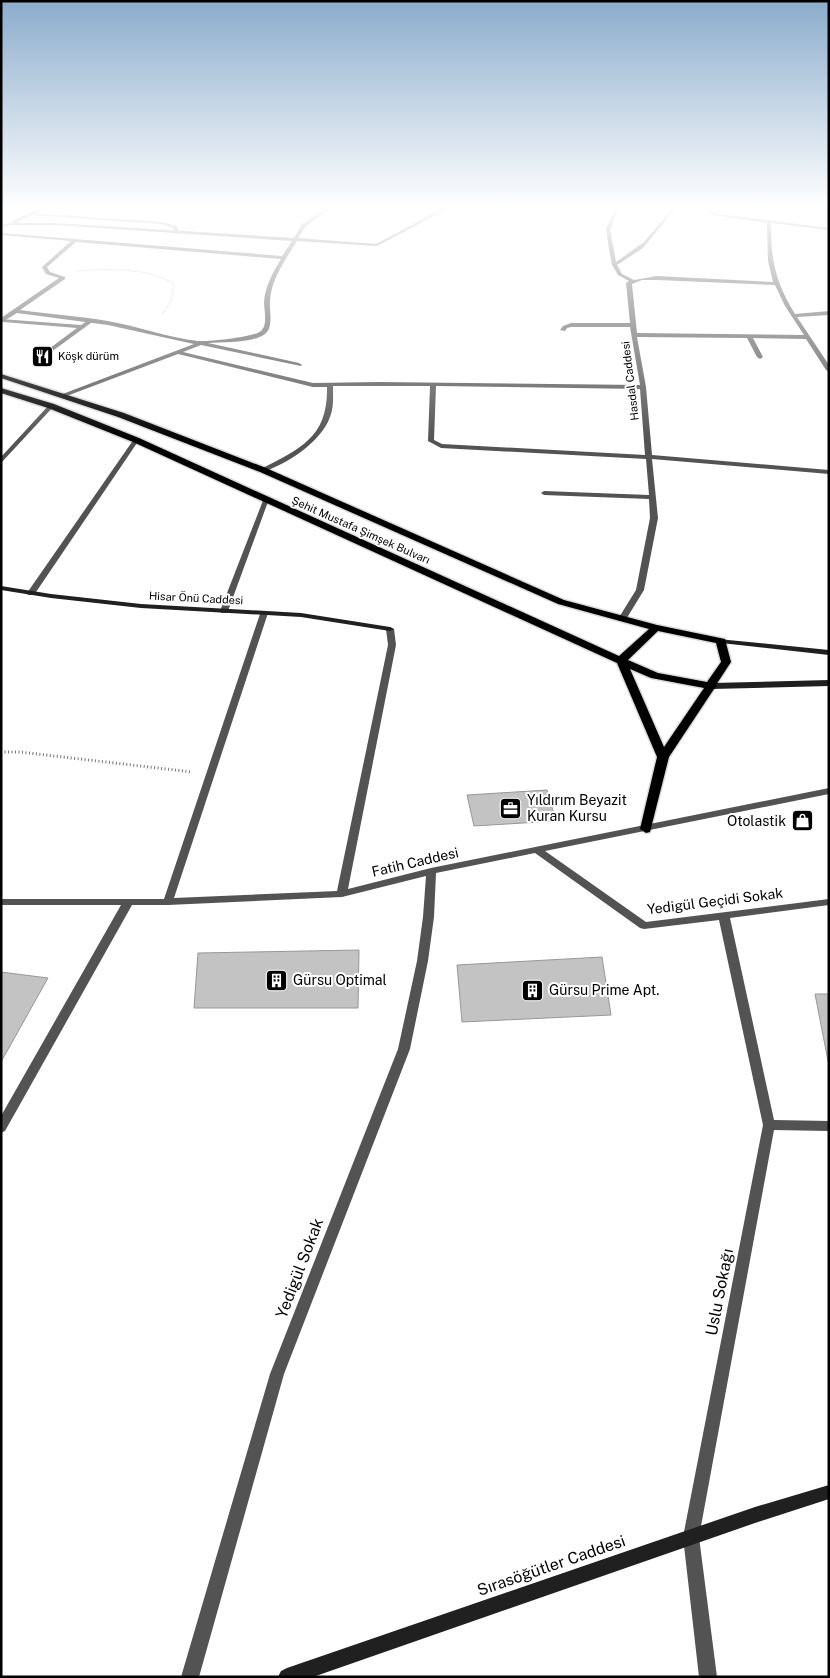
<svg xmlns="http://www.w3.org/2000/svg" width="830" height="1678" viewBox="0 0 830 1678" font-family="'Public Sans',sans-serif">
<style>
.building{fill:#c3c3c3;stroke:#979797}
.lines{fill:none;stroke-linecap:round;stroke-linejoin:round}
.primary-casing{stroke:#dbdbdb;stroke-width:3}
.path-far1{stroke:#757575;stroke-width:1;stroke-dasharray:0.5 1;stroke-linecap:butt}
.path{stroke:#757575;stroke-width:3;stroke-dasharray:1 2.5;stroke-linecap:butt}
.lane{fill:#535353;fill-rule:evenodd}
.street{fill:#535353;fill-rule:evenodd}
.secondary{fill:#202020;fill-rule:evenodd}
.primary{fill:#000;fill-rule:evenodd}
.labels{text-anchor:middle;stroke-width:4;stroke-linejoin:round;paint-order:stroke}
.far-poi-label{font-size:11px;fill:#000;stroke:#fff;text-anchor:start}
.far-street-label{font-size:11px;fill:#000;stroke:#fff}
.poi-label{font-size:14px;fill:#000;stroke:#fff;text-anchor:start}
.street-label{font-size:14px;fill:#000;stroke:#fff}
.near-street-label{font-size:16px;fill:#000;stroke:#fff}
</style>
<rect width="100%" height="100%" fill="#fff"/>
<path class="building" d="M547 790 556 821 474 826 467 795Z
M359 950 358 1008H194L198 953Z
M602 957 611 1015 462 1022 457 965Z
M1 972 48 978 1 1062Z
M815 994H829V1066Z"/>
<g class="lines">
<defs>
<path id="primary" d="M1 374 124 413 266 468 564 600 657 625 725 639 731 662 716 685 717 686 714 689 669 757 650 832 646 833 640 829 657 757 617 663 133 442 48 408 1 393V388L54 404 139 438 619 656 649 629 558 604 260 472 118 417 1 378ZM658 631 716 643 721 662 707 682 658 673 628 660ZM630 669 651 678 704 688 664 747Z"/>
</defs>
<use href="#primary" class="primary-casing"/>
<path class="path-far1" d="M77 271C107 269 148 267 174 284L171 301 162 315"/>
<path class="path" d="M1 752H20L192 772"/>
<path class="lane" d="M30 213 162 222 177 226 179 233 175 234 173 228 162 224 32 215Z
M1 319 81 325 90 319 95 320 36 363 33 361 34 360 77 328 3 322 1 321Z"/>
<path class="street" d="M45 206H51L16 223H55L294 238 302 224 329 206H335L306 226 298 238 376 244 447 206H453L377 246 297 241C286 259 271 279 270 301 269 310 274 327 265 334 253 343 224 342 208 343L299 363 302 365 301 366 201 345 183 352 313 383 379 382 640 385 630 327H571L567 328 565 331 560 330 563 326 571 323H630L626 283 629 281 618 275 612 265 609 249 606 229 616 206H620L610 229 616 262 644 242 672 209 675 206H680L671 214 643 248 617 265 622 274 634 280 657 276 773 282 768 261 767 223 718 216 708 213V206H712V211L719 214 829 228V230L771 223C771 261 775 281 795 314L829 311V315L797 317 829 365V372L826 370 806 339 753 338 763 357 760 359 757 357 747 338 637 337 646 387 652 455 829 470V474L652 459 658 518 644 590 625 621H619L618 619 636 590 650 518 649 499 544 495 541 493 544 491 649 495 646 459 441 448 428 441 430 386H333C333 397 334 407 330 417 321 442 287 464 263 472L261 471V469C301 448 328 437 327 387H313L178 354 64 397H60V395L194 344 108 325 17 313 1 323V318L59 278 46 274 42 267 71 241 1 235V233L282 256 292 241 55 225H11L1 227V225L12 223V221ZM76 242 281 259C273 272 265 287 264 302 264 310 268 325 261 331 255 337 207 342 198 341 169 338 137 326 108 321 79 316 49 314 20 310L65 279V277L50 272 47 267ZM642 280H657L775 285 785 306 804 335 637 333 632 284ZM436 386 640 389 645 455 442 444 434 440Z
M49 405 54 406 1 463V457Z
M134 439 139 440 34 595H28L27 593Z
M264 498 269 499 228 611 227 613H221L220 611Z
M261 611H264L268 613 174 898 337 891 388 645 386 629 390 627 394 629 396 645 348 889 431 868 829 788V794L545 851 646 922 829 899V905L730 918 774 1120 829 1121V1131L774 1130 699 1537 717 1677H699L683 1537 763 1125 719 920 644 929 640 928 535 853 436 873 434 917 428 961 410 1049 284 1374 199 1677H181L270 1374 398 1049 417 961 423 917 426 876 342 897 168 905H132L5 1131 1 1133V1116L121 905H1V899H164Z"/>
<path class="secondary" d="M1 586 51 594 141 604 301 613 390 627 394 629 390 631 301 617 141 608 51 598 1 590Z
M718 639 829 650V655L721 643 717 641Z
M829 680V686L712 689 708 686 712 683Z
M829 1485V1499L755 1523 313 1677H278L281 1671 287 1668 755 1507Z"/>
<use href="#primary" class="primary"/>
</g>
<linearGradient id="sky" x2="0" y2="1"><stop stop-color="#8baccc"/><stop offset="0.47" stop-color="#fff"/><stop offset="1" stop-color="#fff" stop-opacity="0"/></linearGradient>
<rect width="830" height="441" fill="url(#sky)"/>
<defs>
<symbol id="restaurant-square" viewBox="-11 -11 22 22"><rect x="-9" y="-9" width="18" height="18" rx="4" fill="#000" stroke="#fff"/><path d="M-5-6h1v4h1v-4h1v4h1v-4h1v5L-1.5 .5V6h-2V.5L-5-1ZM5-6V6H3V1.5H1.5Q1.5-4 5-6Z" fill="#fff"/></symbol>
<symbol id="office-square" viewBox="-11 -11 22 22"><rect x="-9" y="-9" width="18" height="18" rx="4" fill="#000" stroke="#fff"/><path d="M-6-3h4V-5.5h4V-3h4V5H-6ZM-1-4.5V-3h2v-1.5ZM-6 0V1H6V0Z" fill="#fff"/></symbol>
<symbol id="shop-square" viewBox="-11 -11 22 22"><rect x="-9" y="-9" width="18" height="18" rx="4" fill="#000" stroke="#fff"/><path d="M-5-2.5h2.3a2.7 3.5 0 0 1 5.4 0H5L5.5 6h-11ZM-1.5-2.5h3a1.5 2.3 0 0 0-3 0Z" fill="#fff"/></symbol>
<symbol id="building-square" viewBox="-11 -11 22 22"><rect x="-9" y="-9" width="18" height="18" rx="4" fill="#000" stroke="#fff"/><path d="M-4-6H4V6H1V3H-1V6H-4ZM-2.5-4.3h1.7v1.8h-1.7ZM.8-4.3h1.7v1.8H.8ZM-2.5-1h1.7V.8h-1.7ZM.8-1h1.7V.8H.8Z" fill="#fff"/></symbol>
</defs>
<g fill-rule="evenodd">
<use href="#restaurant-square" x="30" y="344" width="25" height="25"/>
<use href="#office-square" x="498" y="796" width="25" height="25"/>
<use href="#shop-square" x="790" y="808" width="25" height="25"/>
<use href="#building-square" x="264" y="968" width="25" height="25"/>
<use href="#building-square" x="520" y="978" width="25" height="25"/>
</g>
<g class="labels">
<g class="far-poi-label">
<text x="58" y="360">Köşk dürüm</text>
</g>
<g class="far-street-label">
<text transform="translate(630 381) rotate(-97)" y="4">Hasdal Caddesi</text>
<text transform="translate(361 530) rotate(24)" y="4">Şehit Mustafa Şimşek Bulvarı</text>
<text transform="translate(196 598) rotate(3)" y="4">Hisar Önü Caddesi</text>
</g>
<g class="poi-label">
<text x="527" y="805">Yıldırım Beyazit<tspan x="527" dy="16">Kuran Kursu</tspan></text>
<text x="786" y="826" text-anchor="end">Otolastik</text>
<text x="293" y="985">Gürsu Optimal</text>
<text x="549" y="995">Gürsu Prime Apt.</text>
</g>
<g class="street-label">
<text transform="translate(415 862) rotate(-13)" y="5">Fatih Caddesi</text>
<text transform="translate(715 901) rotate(-7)" y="5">Yedigül Geçidi Sokak</text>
</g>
<g class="near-street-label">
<text transform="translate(299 1268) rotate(-69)" y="6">Yedigül Sokak</text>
<text transform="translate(719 1292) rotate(-79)" y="6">Uslu Sokağı</text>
<text transform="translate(551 1565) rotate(-19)" y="6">Sırasöğütler Caddesi</text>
</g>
</g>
<rect width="830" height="1678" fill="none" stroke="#000000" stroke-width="5"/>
</svg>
